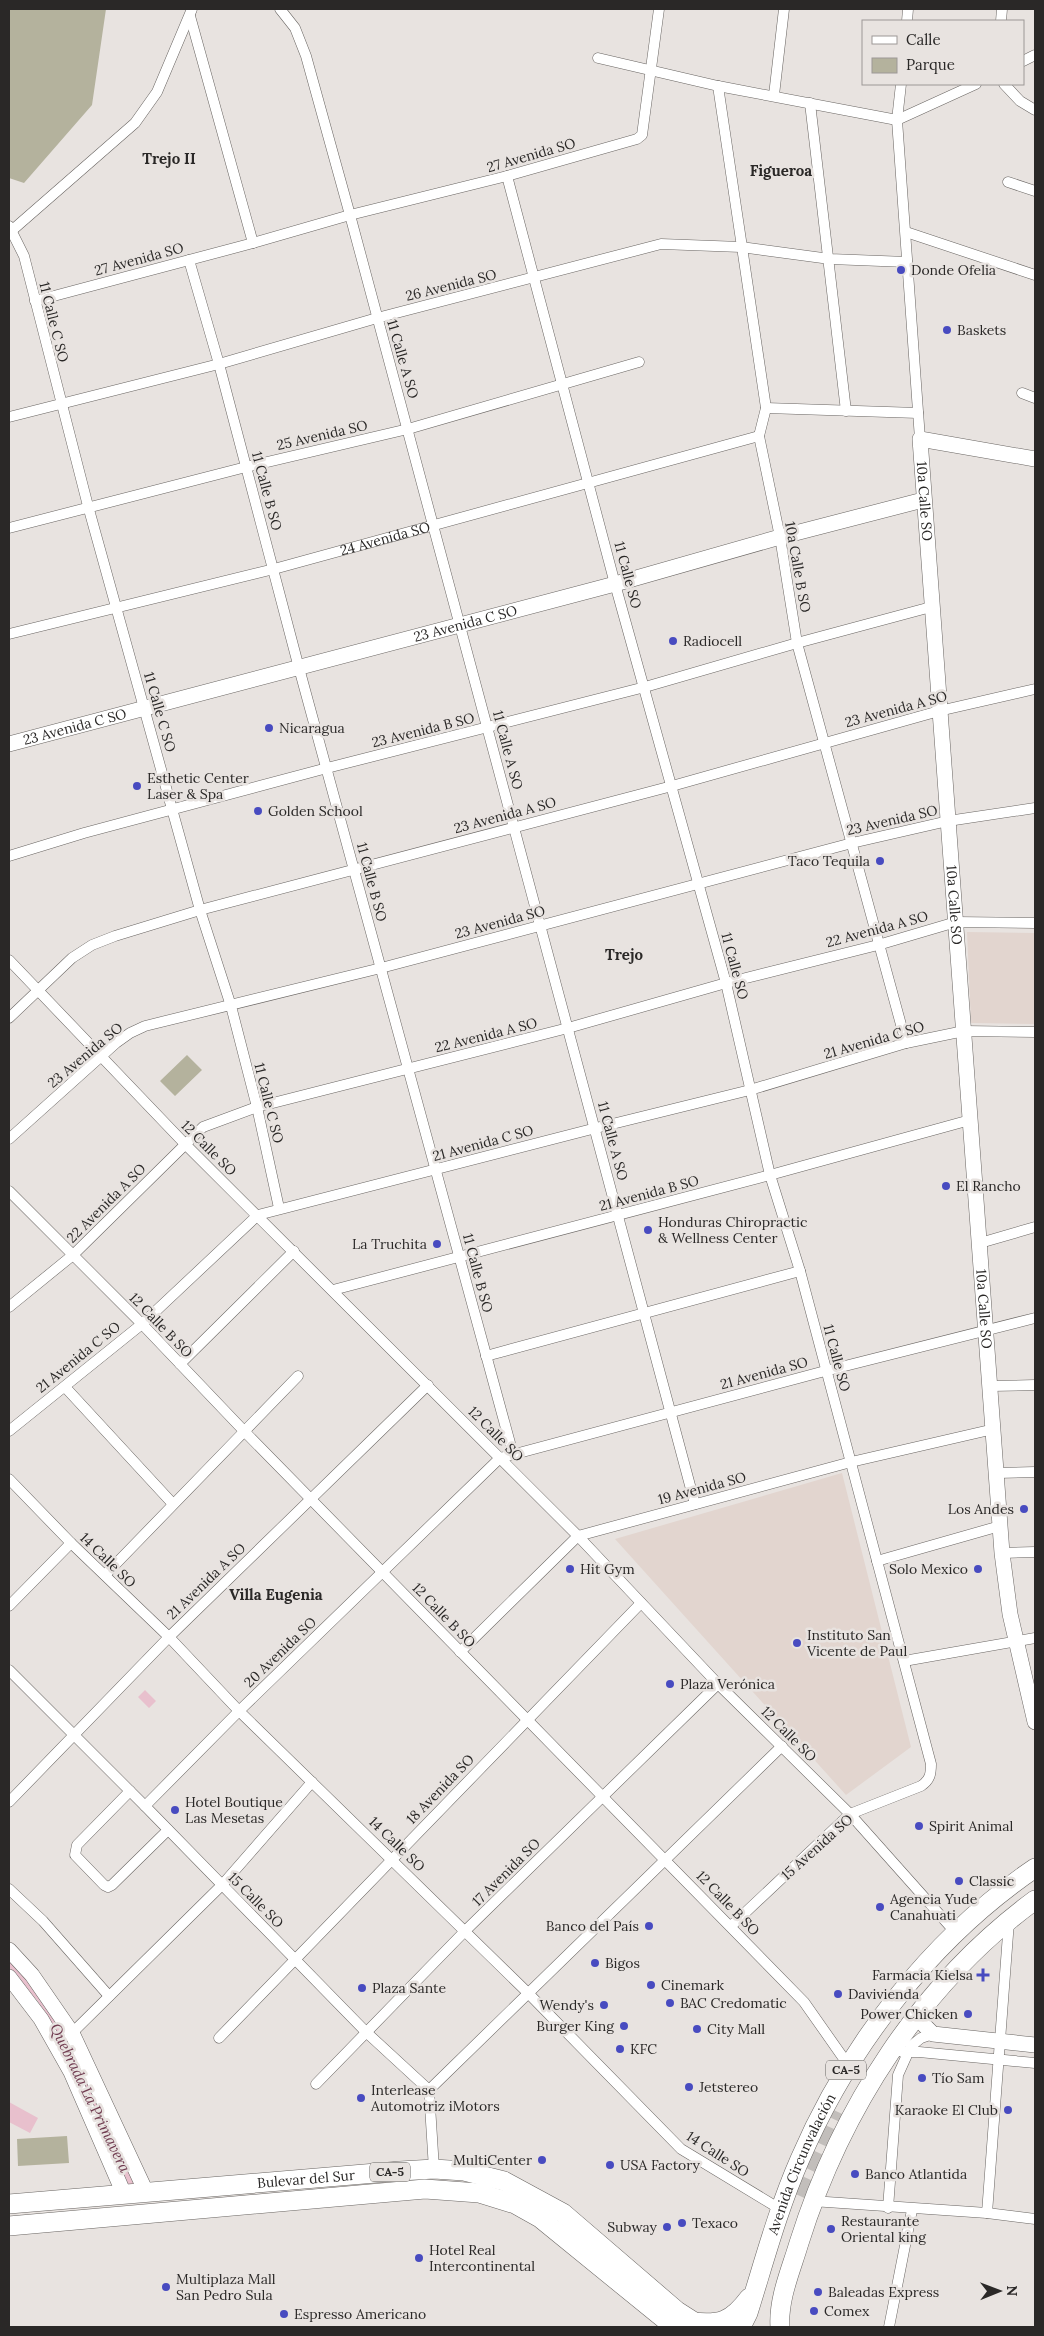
<svg xmlns="http://www.w3.org/2000/svg" width="1044" height="2336" viewBox="0 0 1044 2336" font-family="Lora,serif">
<style>
.built{fill:#e2d5cf}
.green{fill:#b4b29d}
.water{fill:#e8c0cd}
.lines{fill:none;stroke-linecap:round;stroke-linejoin:round}
.highway-tunnel{stroke:#c2bebb;stroke-width:19;stroke-dasharray:19 9;stroke-linecap:butt}
.street-casing{stroke:#696562;stroke-width:11}
.secondary-casing{stroke:#696562;stroke-width:16}
.highway-casing{stroke:#696562;stroke-width:20}
.street{stroke:#fff;stroke-width:10}
.secondary{stroke:#fff;stroke-width:15}
.highway{stroke:#fff;stroke-width:19}
.poi-dot{fill:#484bc0;stroke:#e8e3e0;stroke-width:2}
.labels{text-anchor:middle;stroke-width:5;stroke-linejoin:round;paint-order:stroke}
.shield{fill:#e8e3e0;stroke:#63605e;stroke-width:1}
.shield-label{font-size:12px;font-weight:bold;fill:#2a2827}
.street-label{font-size:14px;fill:#2a2827;stroke:#e8e3e0}
.poi-label{font-size:14px;fill:#2a2827;stroke:#e8e3e0;text-anchor:start}
.neighbourhood-label{font-size:15px;font-weight:bold;fill:#2a2827;stroke:#e8e3e0}
.water-label{font-size:15px;font-style:italic;fill:#703c50;stroke:#e8e3e0}
</style>
<rect width="100%" height="100%" fill="#e8e3e0"/>
<path class="built" d="M967 932 1035 933V1024L971 1023Z
M842 1473 911 1747 846 1795 615 1539Z"/>
<path class="green" d="M9 9H106L92 105 24 183 9 178Z
M187 1055 202 1070 175 1096 160 1081Z
M67 2136 69 2163 18 2166 17 2139Z"/>
<path class="water" d="M145 1690 156 1701 149 1708 138 1697Z
M9 1958C66 2015 103 2115 136 2188L129 2189 63 2045 37 2000 9 1968Z
M9 2102 38 2118 30 2133 9 2122Z"/>
<g class="lines">
<path class="highway-tunnel" d="M800 2196 838 2112"/>
<defs>
<g id="street">
<path d="M280 9 295 28 306 56 350 215 695 1504"/>
<path d="M190 16 253 243"/>
<path d="M907 21 908 9"/>
<path d="M1001 21 1002 9"/>
<path d="M598 58 718 86 897 120 976 84"/>
<path d="M1023 61 1035 55"/>
<path d="M901 84 897 120 920 439"/>
<path d="M1004 84 1020 101 1035 110"/>
<path d="M718 86 766 408 759 436 780 537 797 643 906 1043"/>
<path d="M774 95 784 9"/>
<path d="M810 103 846 411"/>
<path d="M507 176 615 584 726 983 770 1175 800 1271 931 1764C931 1774 930 1780 921 1786L850 1814 731 1926"/>
<path d="M1008 182 1035 191"/>
<path d="M9 226 24 256 88 506 200 910 231 1006 257 1107 279 1208"/>
<path d="M906 232 1035 275"/>
<path d="M9 233 135 123 157 92 192 9"/>
<path d="M189 260 219 364 299 668 513 1454"/>
<path d="M35 301 253 243 350 215 507 176 637 139 642 135 659 9"/>
<path d="M1022 393 1035 398"/>
<path d="M766 408 918 413"/>
<path d="M9 417 219 364 377 318 661 244 741 247 830 259 907 262"/>
<path d="M9 528 246 467 408 429 639 362"/>
<path id="s1" d="M9 634 274 569 759 436"/>
<path d="M9 856 84 833 327 768 645 687 797 643 931 607"/>
<path d="M9 960 185 1144 578 1536 718 1684 850 1814 956 1933"/>
<path d="M9 1018 72 958 92 945 115 936 200 910 672 786 939 711 1035 689"/>
<path d="M9 1139 116 1043 130 1033 145 1026 381 968 852 843 948 821 1035 808"/>
<path d="M9 1191 142 1324 244 1431 804 2002 849 2066"/>
<path d="M980 1243 1035 1227"/>
<path d="M333 1290 770 1175 970 1120"/>
<path d="M9 1307 73 1255 203 1127 257 1107 568 1028 726 983 878 945 956 922 1035 923"/>
<path d="M486 1356 800 1271"/>
<path d="M180 1364 294 1251"/>
<path d="M991 1386 1035 1385"/>
<path d="M65 1387 173 1504"/>
<path d="M9 1431 142 1324 258 1215 596 1128 750 1090 906 1043 964 1031 1035 1032"/>
<path d="M997 1473 1035 1472"/>
<path d="M9 1479 71 1543 169 1637 239 1711 528 1993 681 2149 780 2209"/>
<path d="M1002 1553 1035 1552"/>
<path d="M877 1561 1000 1526"/>
<path d="M105 1575 298 1376"/>
<path d="M9 1606 71 1543"/>
<path d="M460 1652 578 1536 851 1462 994 1429"/>
<path d="M904 1661 1035 1638"/>
<path d="M9 1670 145 1806 366 2032 429 2090 434 2169"/>
<path d="M130 1791 77 1845 75 1855 104 1885 108 1887 112 1885 168 1830"/>
<path d="M9 1802 169 1637 428 1385"/>
<path d="M145 1806 239 1711 500 1458 825 1371 1035 1318"/>
<path d="M9 1889 43 1921 109 1996"/>
<path d="M219 2038 641 1603"/>
<path d="M54 2041 72 2033 222 1885 312 1782"/>
<path d="M902 2052H919L1035 2063"/>
<path d="M316 2084 465 1931 718 1684"/>
<path d="M429 2090 782 1746"/>
<path d="M812 2201 987 2213 1035 2219"/>
<path d="M888 2208 898 2075 911 2046 921 2038 933 2034"/>
<path d="M987 2213 1009 1921"/>
<path d="M889 2327 912 2210"/>
</g>
<g id="secondary">
<path id="s2" d="M1035 459 920 439 1002 1553 1010 1614 1035 1722"/>
<path id="s3" d="M9 744 615 584 780 537 923 500"/>
<path d="M9 1950 32 1975 72 2033 146 2192"/>
<path d="M9 1977 41 2019 71 2072 124 2194"/>
<path d="M920 2013 922 2023 933 2034 1035 2045"/>
</g>
<g id="highway">
<path id="s4" d="M9 2204 400 2171 434 2169 464 2171 504 2181 563 2213 677 2311 702 2327"/>
<path d="M9 2226 425 2189 479 2193 515 2204 540 2218 674 2327"/>
<path d="M692 2322C720 2325 731 2322 749 2298"/>
<path id="s5" d="M741 2327 748 2313C764 2262 778 2209 800 2159 849 2045 932 1938 1035 1868"/>
<path d="M780 2327C778 2299 791 2270 799 2243 841 2109 921 1984 1035 1900"/>
</g>
</defs>
<use href="#street" class="street-casing"/>
<use href="#secondary" class="secondary-casing"/>
<use href="#highway" class="highway-casing"/>
<use href="#street" class="street"/>
<use href="#secondary" class="secondary"/>
<use href="#highway" class="highway"/>
</g>
<g class="poi-dot">
<circle cx="901" cy="270" r="5"/>
<circle cx="947" cy="330" r="5"/>
<circle cx="673" cy="641" r="5"/>
<circle cx="269" cy="728" r="5"/>
<circle cx="137" cy="786" r="5"/>
<circle cx="258" cy="811" r="5"/>
<circle cx="880" cy="861" r="5"/>
<circle cx="946" cy="1186" r="5"/>
<circle cx="648" cy="1230" r="5"/>
<circle cx="437" cy="1244" r="5"/>
<circle cx="1024" cy="1509" r="5"/>
<circle cx="570" cy="1569" r="5"/>
<circle cx="978" cy="1569" r="5"/>
<circle cx="797" cy="1643" r="5"/>
<circle cx="670" cy="1684" r="5"/>
<circle cx="175" cy="1810" r="5"/>
<circle cx="919" cy="1826" r="5"/>
<circle cx="959" cy="1881" r="5"/>
<circle cx="880" cy="1907" r="5"/>
<circle cx="649" cy="1926" r="5"/>
<circle cx="595" cy="1963" r="5"/>
<path d="M980.5 1967.5h5v5h5v5h-5v5h-5v-5h-5v-5h5z"/>
<circle cx="651" cy="1985" r="5"/>
<circle cx="362" cy="1988" r="5"/>
<circle cx="838" cy="1994" r="5"/>
<circle cx="670" cy="2003" r="5"/>
<circle cx="604" cy="2005" r="5"/>
<circle cx="968" cy="2014" r="5"/>
<circle cx="624" cy="2026" r="5"/>
<circle cx="697" cy="2029" r="5"/>
<circle cx="620" cy="2049" r="5"/>
<circle cx="922" cy="2078" r="5"/>
<circle cx="689" cy="2087" r="5"/>
<circle cx="361" cy="2098" r="5"/>
<circle cx="1008" cy="2110" r="5"/>
<circle cx="542" cy="2160" r="5"/>
<circle cx="610" cy="2165" r="5"/>
<circle cx="855" cy="2174" r="5"/>
<circle cx="682" cy="2223" r="5"/>
<circle cx="667" cy="2227" r="5"/>
<circle cx="831" cy="2229" r="5"/>
<circle cx="419" cy="2258" r="5"/>
<circle cx="166" cy="2287" r="5"/>
<circle cx="818" cy="2292" r="5"/>
<circle cx="814" cy="2311" r="5"/>
<circle cx="284" cy="2314" r="5"/>
</g>
<g class="labels">
<g class="shield">
<rect x="826" y="2060.5" width="40" height="19" rx="4"/>
<rect x="370" y="2162.5" width="40" height="19" rx="4"/>
</g>
<g class="shield-label">
<text x="846" y="2074">CA-5</text>
<text x="390" y="2176">CA-5</text>
</g>
<g class="street-label">
<text transform="translate(531 155) rotate(-16)" y="5">27 Avenida SO</text>
<text transform="translate(139 259) rotate(-15)" y="5">27 Avenida SO</text>
<text transform="translate(451 285) rotate(-14)" y="5">26 Avenida SO</text>
<text transform="translate(54 322) rotate(76)" y="5">11 Calle C SO</text>
<text transform="translate(403 359) rotate(74)" y="5">11 Calle A SO</text>
<text transform="translate(322 435) rotate(-13)" y="5">25 Avenida SO</text>
<text transform="translate(267 491) rotate(75)" y="5">11 Calle B SO</text>
<text dy="5" stroke="none"><textPath href="#s2" startOffset="179">10a Calle SO</textPath></text>
<text dy="5" stroke="none"><textPath href="#s1" startOffset="388">24 Avenida SO</textPath></text>
<text transform="translate(798 567) rotate(80)" y="5">10a Calle B SO</text>
<text transform="translate(628 575) rotate(75)" y="5">11 Calle SO</text>
<text dy="5" stroke="none"><textPath href="#s3" startOffset="472">23 Avenida C SO</textPath></text>
<text transform="translate(896 709) rotate(-15)" y="5">23 Avenida A SO</text>
<text transform="translate(160 712) rotate(74)" y="5">11 Calle C SO</text>
<text dy="5" stroke="none"><textPath href="#s3" startOffset="68">23 Avenida C SO</textPath></text>
<text transform="translate(423 730) rotate(-14)" y="5">23 Avenida B SO</text>
<text transform="translate(508 750) rotate(75)" y="5">11 Calle A SO</text>
<text transform="translate(505 815) rotate(-15)" y="5">23 Avenida A SO</text>
<text transform="translate(892 820) rotate(-13)" y="5">23 Avenida SO</text>
<text transform="translate(372 882) rotate(75)" y="5">11 Calle B SO</text>
<text dy="5" stroke="none"><textPath href="#s2" startOffset="584">10a Calle SO</textPath></text>
<text transform="translate(500 922) rotate(-15)" y="5">23 Avenida SO</text>
<text transform="translate(877 929) rotate(-15)" y="5">22 Avenida A SO</text>
<text transform="translate(735 966) rotate(75)" y="5">11 Calle SO</text>
<text transform="translate(486 1035) rotate(-14)" y="5">22 Avenida A SO</text>
<text transform="translate(874 1040) rotate(-16)" y="5">21 Avenida C SO</text>
<text transform="translate(85 1055) rotate(-40)" y="5">23 Avenida SO</text>
<text transform="translate(269 1103) rotate(76)" y="5">11 Calle C SO</text>
<text transform="translate(613 1141) rotate(75)" y="5">11 Calle A SO</text>
<text transform="translate(483 1143) rotate(-15)" y="5">21 Avenida C SO</text>
<text transform="translate(209 1148) rotate(45)" y="5">12 Calle SO</text>
<text transform="translate(649 1193) rotate(-15)" y="5">21 Avenida B SO</text>
<text transform="translate(106 1203) rotate(-45)" y="5">22 Avenida A SO</text>
<text transform="translate(478 1273) rotate(75)" y="5">11 Calle B SO</text>
<text dy="5" stroke="none"><textPath href="#s2" startOffset="989">10a Calle SO</textPath></text>
<text transform="translate(161 1325) rotate(46)" y="5">12 Calle B SO</text>
<text transform="translate(78 1357) rotate(-39)" y="5">21 Avenida C SO</text>
<text transform="translate(837 1358) rotate(75)" y="5">11 Calle SO</text>
<text transform="translate(764 1373) rotate(-15)" y="5">21 Avenida SO</text>
<text transform="translate(496 1434) rotate(45)" y="5">12 Calle SO</text>
<text transform="translate(702 1488) rotate(-15)" y="5">19 Avenida SO</text>
<text transform="translate(108 1560) rotate(44)" y="5">14 Calle SO</text>
<text transform="translate(206 1581) rotate(-44)" y="5">21 Avenida A SO</text>
<text transform="translate(444 1615) rotate(46)" y="5">12 Calle B SO</text>
<text transform="translate(280 1652) rotate(-44)" y="5">20 Avenida SO</text>
<text transform="translate(789 1734) rotate(45)" y="5">12 Calle SO</text>
<text transform="translate(440 1789) rotate(-46)" y="5">18 Avenida SO</text>
<text transform="translate(397 1844) rotate(44)" y="5">14 Calle SO</text>
<text transform="translate(817 1847) rotate(-42)" y="5">15 Avenida SO</text>
<text transform="translate(506 1872) rotate(-45)" y="5">17 Avenida SO</text>
<text transform="translate(256 1900) rotate(45)" y="5">15 Calle SO</text>
<text transform="translate(728 1903) rotate(46)" y="5">12 Calle B SO</text>
<text transform="translate(718 2154) rotate(33)" y="5">14 Calle SO</text>
<text dy="5" stroke="none"><textPath href="#s5" startOffset="174">Avenida Circunvalación</textPath></text>
<text dy="5" stroke="none"><textPath href="#s4" startOffset="298">Bulevar del Sur</textPath></text>
</g>
<g class="poi-label">
<text x="911" y="275">Donde Ofelia</text>
<text x="957" y="335">Baskets</text>
<text x="683" y="646">Radiocell</text>
<text x="279" y="733">Nicaragua</text>
<text x="147" y="783">Esthetic Center<tspan x="147" dy="16">Laser &amp; Spa</tspan></text>
<text x="268" y="816">Golden School</text>
<text x="870" y="866" text-anchor="end">Taco Tequila</text>
<text x="956" y="1191">El Rancho</text>
<text x="658" y="1227">Honduras Chiropractic<tspan x="658" dy="16">&amp; Wellness Center</tspan></text>
<text x="427" y="1249" text-anchor="end">La Truchita</text>
<text x="1014" y="1514" text-anchor="end">Los Andes</text>
<text x="580" y="1574">Hit Gym</text>
<text x="968" y="1574" text-anchor="end">Solo Mexico</text>
<text x="807" y="1640">Instituto San<tspan x="807" dy="16">Vicente de Paul</tspan></text>
<text x="680" y="1689">Plaza Verónica</text>
<text x="185" y="1807">Hotel Boutique<tspan x="185" dy="16">Las Mesetas</tspan></text>
<text x="929" y="1831">Spirit Animal</text>
<text x="969" y="1886">Classic</text>
<text x="890" y="1904">Agencia Yude<tspan x="890" dy="16">Canahuati</tspan></text>
<text x="639" y="1931" text-anchor="end">Banco del País</text>
<text x="605" y="1968">Bigos</text>
<text x="973" y="1980" text-anchor="end">Farmacia Kielsa</text>
<text x="661" y="1990">Cinemark</text>
<text x="372" y="1993">Plaza Sante</text>
<text x="848" y="1999">Davivienda</text>
<text x="680" y="2008">BAC Credomatic</text>
<text x="594" y="2010" text-anchor="end">Wendy's</text>
<text x="958" y="2019" text-anchor="end">Power Chicken</text>
<text x="614" y="2031" text-anchor="end">Burger King</text>
<text x="707" y="2034">City Mall</text>
<text x="630" y="2054">KFC</text>
<text x="932" y="2083">Tío Sam</text>
<text x="699" y="2092">Jetstereo</text>
<text x="371" y="2095">Interlease<tspan x="371" dy="16">Automotriz iMotors</tspan></text>
<text x="998" y="2115" text-anchor="end">Karaoke El Club</text>
<text x="532" y="2165" text-anchor="end">MultiCenter</text>
<text x="620" y="2170">USA Factory</text>
<text x="865" y="2179">Banco Atlantida</text>
<text x="841" y="2226">Restaurante<tspan x="841" dy="16">Oriental king</tspan></text>
<text x="692" y="2228">Texaco</text>
<text x="657" y="2232" text-anchor="end">Subway</text>
<text x="429" y="2255">Hotel Real<tspan x="429" dy="16">Intercontinental</tspan></text>
<text x="176" y="2284">Multiplaza Mall<tspan x="176" dy="16">San Pedro Sula</tspan></text>
<text x="828" y="2297">Baleadas Express</text>
<text x="824" y="2316">Comex</text>
<text x="294" y="2319">Espresso Americano</text>
</g>
<g class="neighbourhood-label">
<text x="169" y="164">Trejo II</text>
<text x="781" y="176">Figueroa</text>
<text x="624" y="960">Trejo</text>
<text x="276" y="1600">Villa Eugenia</text>
</g>
<g class="water-label">
<text transform="translate(90 2098) rotate(64)" y="5">Quebrada La Primavera</text>
</g>
</g>
<rect width="1044" height="2336" fill="none" stroke="#2a2827" stroke-width="20"/>
<rect x="862" y="20" width="162" height="65" fill="#e8e3e0" stroke="#9c9896"/>
<rect x="872" y="36" width="25" height="8" fill="#ffffff" stroke="#9c9896"/>
<text x="906" y="45" font-size="15" fill="#2a2827">Calle</text>
<rect x="872" y="58" width="25" height="15" fill="#b4b29d" stroke="#9c9896"/>
<text x="906" y="70" font-size="15" fill="#2a2827">Parque</text>
<g transform="translate(999 2291) rotate(89)" stroke="#e8e3e0" stroke-width="4" paint-order="stroke">
<path d="M0-4L9 19L0 12L-9 19Z" fill="#2a2827"/>
<text y="-8" font-size="14" font-weight="bold" text-anchor="middle" fill="#2a2827">N</text>
</g>
</svg>
